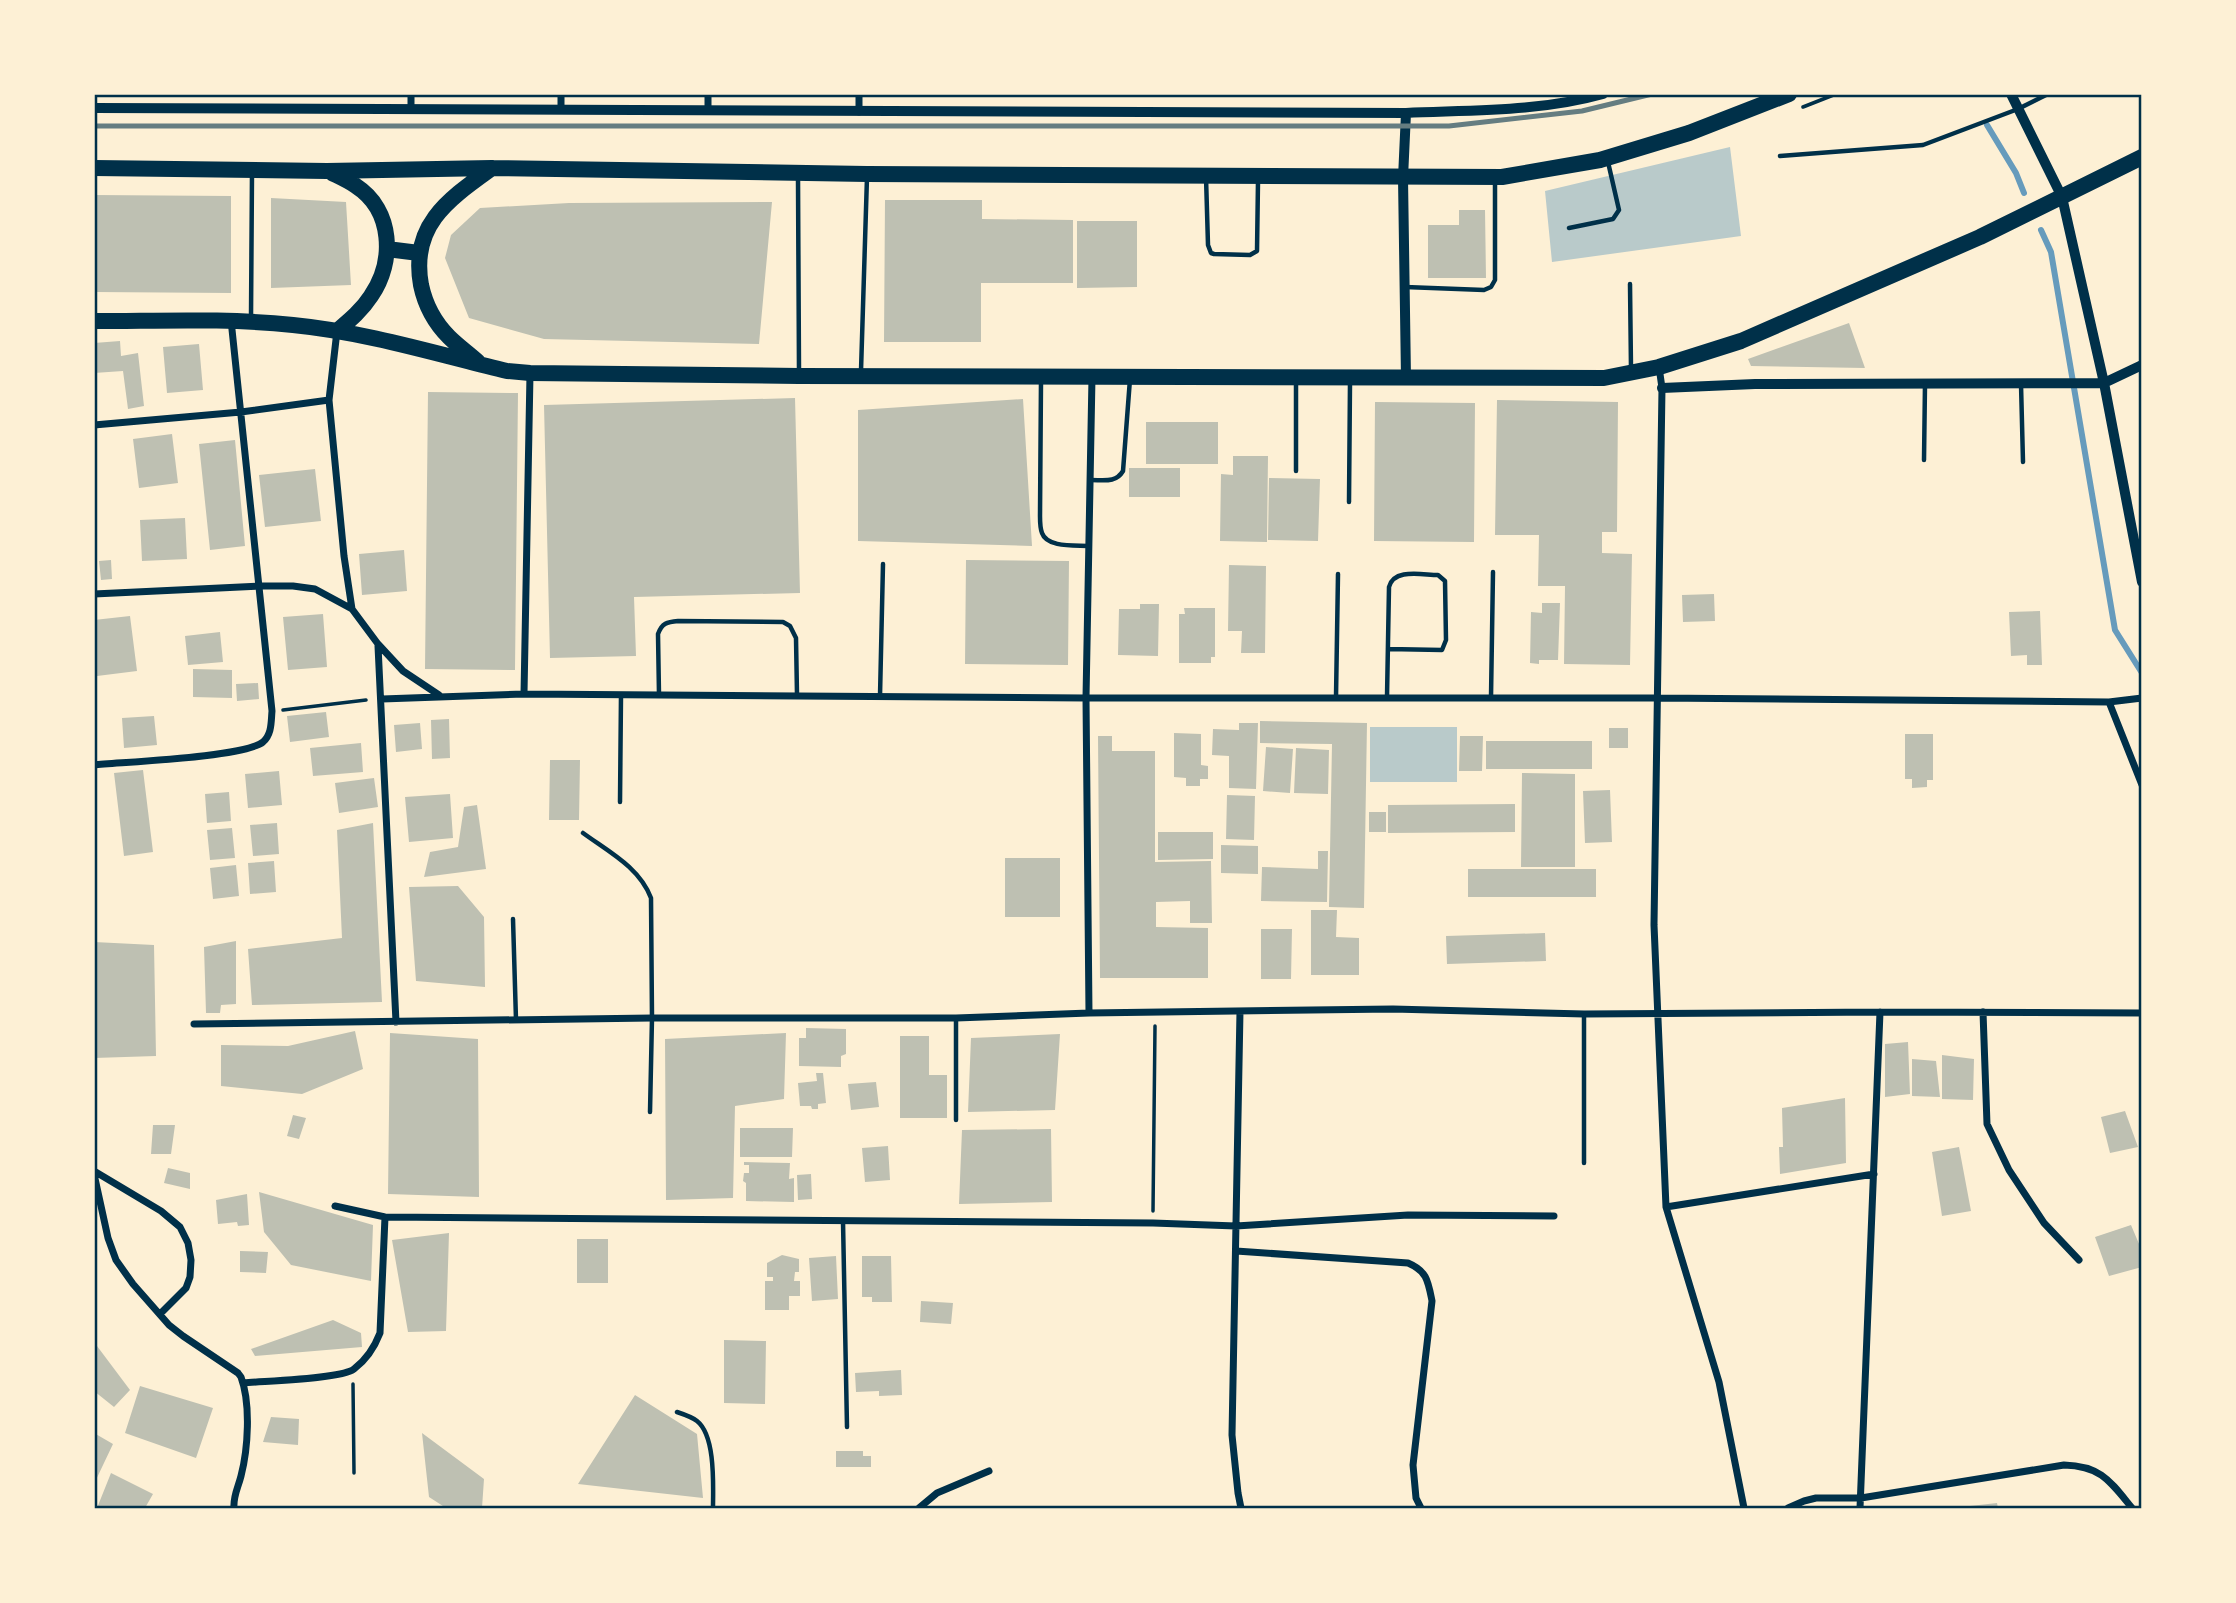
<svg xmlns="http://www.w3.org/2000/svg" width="2236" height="1603" viewBox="0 0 2236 1603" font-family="'Titillium Web',sans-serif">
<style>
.green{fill:#b9caca}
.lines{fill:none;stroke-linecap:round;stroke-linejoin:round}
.stream{stroke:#669bbc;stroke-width:6}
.building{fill:#bec0b2}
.path{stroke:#003049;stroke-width:3.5}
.service{stroke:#003049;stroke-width:4.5}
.minor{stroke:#003049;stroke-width:7}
.tertiary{stroke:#003049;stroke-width:10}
.trunk{stroke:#003049;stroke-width:16}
.rail{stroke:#657d81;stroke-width:5}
.neatline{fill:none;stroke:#003049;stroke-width:2.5}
</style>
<rect width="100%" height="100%" fill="#fdf0d5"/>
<path class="green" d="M1730 147 1741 236 1552 262 1545 191Z
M1370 727H1457V782H1370Z"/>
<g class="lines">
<path class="stream" d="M1987 125 2016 173 2024 193
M2041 230 2051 252 2115 630 2142 673"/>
</g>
<path class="building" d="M94 195 231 196V293L94 292Z
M271 198 346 202 351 285 271 288Z
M885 200H982V219L1073 220V283H981V342H884Z
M772 202 759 344 544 339 469 318 445 258 451 235 480 208 569 203Z
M1459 210H1485L1486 278H1428V225H1459Z
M1077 221H1137V287L1077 288Z
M1849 323 1865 368 1751 366 1748 359Z
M120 341 121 356 138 353 144 406 128 409 123 371 94 373V343Z
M199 344 203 390 167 393 163 347Z
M428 392 518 393 515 670 425 669Z
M795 398 800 593 634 597 636 656 550 658 544 405Z
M1023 399 1032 546 858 541V410Z
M1497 400 1618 402 1617 532H1602V553L1632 554 1630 665 1564 664 1565 586H1538L1539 535H1495Z
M1375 402 1475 403 1474 542 1374 541Z
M1146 422H1218V464H1146Z
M172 434 178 483 139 488 133 439Z
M235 440 245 546 210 550 199 444Z
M1233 456H1268L1267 542 1220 541 1221 474 1233 475Z
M1129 468H1180V497H1129Z
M315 469 321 521 265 527 259 475Z
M1269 478 1320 479 1318 541 1268 540Z
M185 518 187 559 142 561 140 520Z
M404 550 407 591 362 595 359 554Z
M111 560 112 579 101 580 99 561Z
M966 560 1069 561 1068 665 965 664Z
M1229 565 1266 566 1265 653H1241L1242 631H1228Z
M1714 594 1715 621 1683 622 1682 595Z
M1542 603H1560L1558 660H1539V664L1530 663 1531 612 1542 613Z
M1140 604H1159L1158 656 1118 655 1119 609H1140Z
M1184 608H1215V657H1211V663H1179V614H1185Z
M2040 611 2042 665H2027V655L2011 656 2009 612Z
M323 614 327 667 288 670 283 617Z
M130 616 137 671 97 676 94 653V620Z
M220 632 223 662 188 665 185 636Z
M193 669 232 670V698L193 697Z
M258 683 259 699 237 701 236 684Z
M326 712 329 737 290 742 287 716Z
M154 716 157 745 124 748 122 718Z
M449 719 450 758 432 759 431 720Z
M1260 721 1367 723 1364 908 1329 907 1332 744 1260 743Z
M420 723 422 749 396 752 394 725Z
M1239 723H1258L1256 789 1229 788V756L1212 755 1213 729 1239 730Z
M1609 728H1628V748H1609Z
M1174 733 1201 734V765L1208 766V779H1200V786H1186V778L1174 777Z
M1905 734H1933V780H1927V787L1912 788V779H1905Z
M1098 736H1112V751H1155V862L1211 861 1212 923H1190V901L1156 902V927L1208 928V978H1100Z
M1460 736H1483L1482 771H1459Z
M1486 741H1592V769H1486Z
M361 743 363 772 313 776 310 748Z
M1266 747 1293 749 1290 793 1263 791Z
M1296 748 1329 750 1328 794 1294 793Z
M550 760H580L579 820H549Z
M143 770 153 852 124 856 114 773Z
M279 771 282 805 248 808 245 774Z
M1522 773 1575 774V867H1521Z
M374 778 378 807 339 813 335 783Z
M1610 790 1612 842 1585 843 1583 791Z
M229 792 231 821 207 823 205 794Z
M450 794 453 838 409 842 405 797Z
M1227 795 1255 796 1254 840 1226 839Z
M1515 804V832L1388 833V805Z
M477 805 486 869 424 877 430 852 458 847 464 807Z
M1369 812H1386V832H1369Z
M277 823 279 854 253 856 250 825Z
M373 823 382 1002 252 1005 248 949 342 938 337 830Z
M232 828 235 858 210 860 207 830Z
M1158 832H1213V859L1158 860Z
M1221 845 1258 846V874L1221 873Z
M1318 851H1328L1327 902 1261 901 1262 867 1318 869Z
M1005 858H1060V917H1005Z
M274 861 276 892 250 894 248 863Z
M236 865 239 896 213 899 210 868Z
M1468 869H1596V897H1468Z
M458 886 484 917 485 987 416 981 409 887Z
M1311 910H1337L1336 937 1359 938V975H1311Z
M1261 929H1292L1291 979H1261Z
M1545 933 1546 961 1447 964 1446 936Z
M236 941V1004L221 1005 220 1013H206L204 947Z
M94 942 154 945 156 1056 94 1058Z
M806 1028 846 1029V1054L841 1056V1067L799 1066V1038H806Z
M355 1031 363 1069 302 1094 221 1086V1045L288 1046Z
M390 1033 478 1039 479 1197 388 1194Z
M786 1033 784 1099 735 1106 733 1198 666 1200 665 1039Z
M1060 1034 1055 1110 968 1112 971 1038Z
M900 1036H929V1075H947V1118H900Z
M1908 1042 1910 1094 1885 1097V1044Z
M1942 1055 1974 1059 1973 1100 1942 1099Z
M1912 1059 1936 1061 1940 1097 1912 1096Z
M816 1073H823L826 1103 818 1104V1109H812L811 1106H800L798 1083 817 1081Z
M876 1082 879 1107 851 1110 848 1084Z
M1845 1098 1846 1163 1780 1174 1779 1147H1783L1782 1108Z
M2125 1111 2138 1147 2110 1153 2101 1117Z
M293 1115 306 1118 299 1139 287 1136Z
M153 1125H175L171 1154H151Z
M740 1128H793L792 1157H740Z
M1051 1129 1052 1202 959 1204 962 1130Z
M888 1146 890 1180 865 1182 862 1148Z
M1959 1147 1971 1211 1942 1216 1932 1152Z
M744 1162 790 1163 789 1179 794 1178V1202L746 1201V1183L743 1181 744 1173H749V1165H744Z
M168 1168 190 1173V1189L164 1183Z
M811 1174 812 1199 798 1200 797 1175Z
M259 1192 373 1225 371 1281 291 1265 264 1232Z
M247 1194 249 1225 238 1226 237 1222 218 1224 216 1200Z
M2131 1225 2142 1251V1267L2109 1276 2095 1237Z
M449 1233 446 1331 408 1332 392 1240Z
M577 1239H608V1283H577Z
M240 1251 268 1252 266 1273 240 1272Z
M782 1255 799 1259V1272H795L794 1281H800V1296H789V1310H765V1281H773V1277H767V1263Z
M836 1256 838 1299 812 1301 809 1258Z
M862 1256H891L892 1302H872V1297H862Z
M921 1301 953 1303 951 1324 920 1322Z
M333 1320 361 1333 362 1347 255 1356 251 1349Z
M724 1340 766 1341 765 1404 724 1403Z
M94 1342 130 1390 114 1407 94 1391Z
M901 1370 902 1395 879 1396V1391L856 1392 855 1373Z
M140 1386 213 1408 196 1458 125 1433Z
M635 1395 697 1434 703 1498 578 1484Z
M271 1417 299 1419 298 1445 263 1442Z
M94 1433 113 1444 94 1484Z
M422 1433 484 1479 482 1508H446L429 1497Z
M836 1451H863V1456H871V1467H836Z
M111 1473 153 1494 145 1508H97Z
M1997 1503 1998 1508H1961V1507Z"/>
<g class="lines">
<path class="path" d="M1803 107 1836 94
M283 710 366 700
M1153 1211 1155 1026
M353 1384 354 1473"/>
<path class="service" d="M1780 156 1923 145 2018 109 2048 94
M1206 177 1208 245 1211 253 1214 254 1250 255 1257 251 1258 181
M798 178 799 372
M1569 228 1613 219 1619 210 1608 162
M1630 284 1631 369
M1405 287 1484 290 1491 287 1495 280V180
M251 317 252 172
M861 371 867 177
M1041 380 1040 516C1040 521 1040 528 1042 533 1047 548 1076 545 1089 546
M1296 382V471
M2021 384 2023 462
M1924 460 1925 384
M1091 480C1104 480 1116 483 1123 471L1130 379
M1349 502 1350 382
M659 695 658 634C662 623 667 622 678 621L783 622 790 626 796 638 797 695
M880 696 883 564
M1336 697 1338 574
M1387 697 1389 587C1394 568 1422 575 1438 575L1445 581 1446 640 1442 650 1388 649
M1491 697 1493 572
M620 802 621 695
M583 833C609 852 639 867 651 898L652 1018 650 1112
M513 919 516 1020
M1584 1015V1163
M956 1120V1019
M843 1221 847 1427
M677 1412C683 1414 692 1417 697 1421 716 1436 713 1487 713 1508"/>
<path class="minor" d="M411 109V94
M561 109V94
M708 110V94
M859 112V94
M337 331 329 400 344 556 352 609
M1659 367 1662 388 1654 925 1666 1207 1719 1382 1744 1508
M94 425 241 412 329 400
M94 594 260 586H293L315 589 352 609 378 644 403 671 439 695
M378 646 396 1022
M524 694 530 374
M382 699 524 694 1086 698H1657L2109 702 2142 698
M2109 702 2142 785
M94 765C124 762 245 757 263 742 272 734 271 722 272 711L231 320
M1240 1011 1232 1435 1238 1493 1241 1508
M1983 1012 1987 1124 2009 1170 2044 1223 2079 1260
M1089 1013 1086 698 1092 377
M194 1024 652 1018H956L1089 1013 1393 1009 1584 1014 1880 1012 2142 1013
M94 1171 161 1211 180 1227 188 1243 191 1260 190 1277 186 1288 160 1314
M94 1174 108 1238 116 1260 133 1284 169 1325 183 1336 238 1373 241 1377C251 1404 248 1449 241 1476 238 1488 233 1496 234 1508
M335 1206 385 1217 1153 1223 1236 1226 1408 1215 1554 1216
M1666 1207 1874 1174
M1236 1251 1408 1263C1427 1271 1428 1281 1432 1301L1413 1465 1416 1498 1421 1508
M244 1383C264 1381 341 1379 354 1369 366 1360 375 1346 380 1333L385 1217
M919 1508 937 1493 989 1471
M1788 1508 1804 1501 1816 1498H1861L2064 1465C2101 1466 2110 1481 2132 1508
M1860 1508 1880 1012"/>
<path class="tertiary" d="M2011 94 2062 197 2104 383 2142 582
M94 108 1406 113C1471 110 1539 112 1603 94
M1406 113 1403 178 1406 378
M1662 388 1755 384 2104 383 2142 365"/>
<path class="trunk" d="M94 168 327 171 492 168 867 174 1502 177 1600 160 1689 133 1789 94
M332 173C340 177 349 181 356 186 393 210 395 261 371 296 362 310 350 320 337 331
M387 249 419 253
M94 321C161 321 227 318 293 325 365 332 437 354 507 371L530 373 799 376 1604 378 1659 367 1741 341 1980 237 2142 157
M478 362C468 353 458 346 449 337 435 323 425 304 421 285 410 225 449 199 492 168"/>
<path class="rail" d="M94 126H1449L1582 111 1652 94"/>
</g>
<rect width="2236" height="1603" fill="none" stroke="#fdf0d5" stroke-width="192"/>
<rect x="96" y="96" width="2044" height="1411" class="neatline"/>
</svg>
